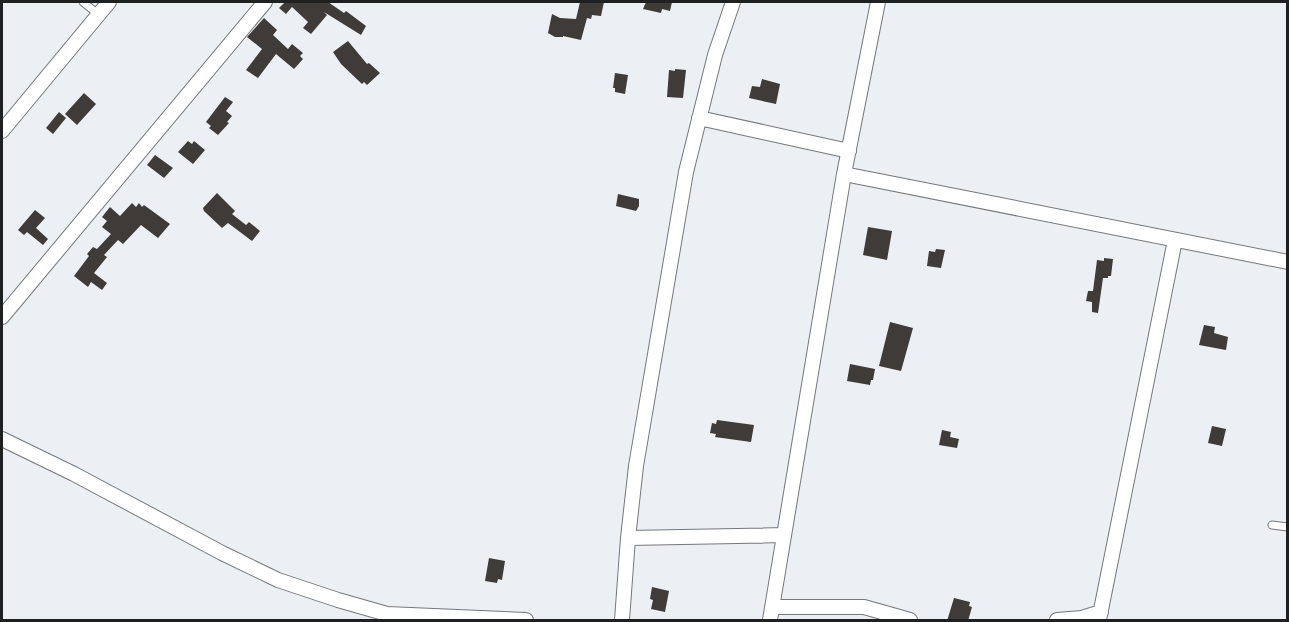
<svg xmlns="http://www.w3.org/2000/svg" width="1289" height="622" viewBox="0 0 1289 622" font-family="Inter,sans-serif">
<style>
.building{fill:#3e3b38}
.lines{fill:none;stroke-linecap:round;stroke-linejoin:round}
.lane-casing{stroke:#74777b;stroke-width:9}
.street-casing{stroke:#74777b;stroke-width:16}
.lane{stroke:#fff;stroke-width:7}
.street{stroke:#fff;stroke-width:14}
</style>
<rect width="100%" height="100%" fill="#eceff3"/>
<path class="building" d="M285 2H328L344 13 346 11 366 26 361 35 324 12 327 15 311 34 303 28 308 22 292 7 286 14 279 8Z
M580 2H604L601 16 592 15 591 19 587 18 581 40 563 36V37H555L548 33 552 14 560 18 576 19Z
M646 2H672L670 11 662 9 661 13 643 9Z
M264 18 277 30 273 35 288 49 292 44 303 53 300 56 303 59 294 69 276 54 258 78 246 70 262 49 247 37Z
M348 41 367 64 369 63 380 73 367 85 364 82 362 84 341 64 333 52Z
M675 69 686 70 683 98 667 97 669 70 675 71Z
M615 73 628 75 625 94 615 92V88H613Z
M762 79 780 84 776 104 749 98 752 86 760 87Z
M84 93 96 104 77 125 65 114Z
M225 97 233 102 226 111 232 116 227 122 229 123 218 135 209 128 211 126 206 122Z
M59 112 66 118 53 134 46 128Z
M188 141 192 144 194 141 205 150 193 164 178 152Z
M155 155 173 168 164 178 147 165Z
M217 193 235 211 232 214 246 225 249 222 260 231 252 241 228 223 222 228 204 211 203 208Z
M618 194 639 199V206L636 211 616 206Z
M132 203 136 207 139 203 142 207 144 205 170 224 158 238 141 225 123 244 118 240 104 255 107 257 94 273 107 283 102 290 91 282 88 287 74 276 89 256 87 254 93 247 97 249 111 234 102 227 107 221 102 217 110 207 120 216Z
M35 210 45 218 36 228 48 239 43 245 27 232 24 235 18 230Z
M868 227 892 231 887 260 863 255Z
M936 249 945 250 941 268 927 266 929 251 935 252Z
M1104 258 1113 259 1111 276H1108V278H1103L1098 313 1092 312V302L1086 301 1088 291H1093L1097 260 1104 261Z
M890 322 913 328 901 371 879 366Z
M1204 325 1215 327 1214 333 1228 337 1226 350 1199 345Z
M850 364 875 369 873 380H871L870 385 847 381Z
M717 420 754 425 751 442 715 437 716 434 710 433 712 423 716 424Z
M1212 426 1226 429 1222 446 1208 443Z
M942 430 951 432 950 437 959 439 957 448 939 445Z
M489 558 505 561 502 580 498 579 497 583 485 581Z
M652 587 669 591 665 612 651 609 653 600 650 599Z
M954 598 970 602 969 606 972 607 968 621H947Z"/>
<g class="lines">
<defs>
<path id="lane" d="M83 2 98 14
M1272 525 1288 527"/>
<path id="street" d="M699 118 849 151
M2 131 109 2
M844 174 1288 262
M2 317 265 2
M2 439 74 474 222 553 278 580 338 600 387 614 526 620
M628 538 784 535
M772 607H864L910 620
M622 620 628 538 636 466 686 172 715 55 733 2
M770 620 844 174 878 2
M1057 620 1082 618 1101 612
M1099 620 1175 240"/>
</defs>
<use href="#lane" class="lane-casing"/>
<use href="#street" class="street-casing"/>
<use href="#lane" class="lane"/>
<use href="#street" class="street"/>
</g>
<rect width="1289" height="622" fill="none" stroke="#1f2022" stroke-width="6"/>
</svg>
